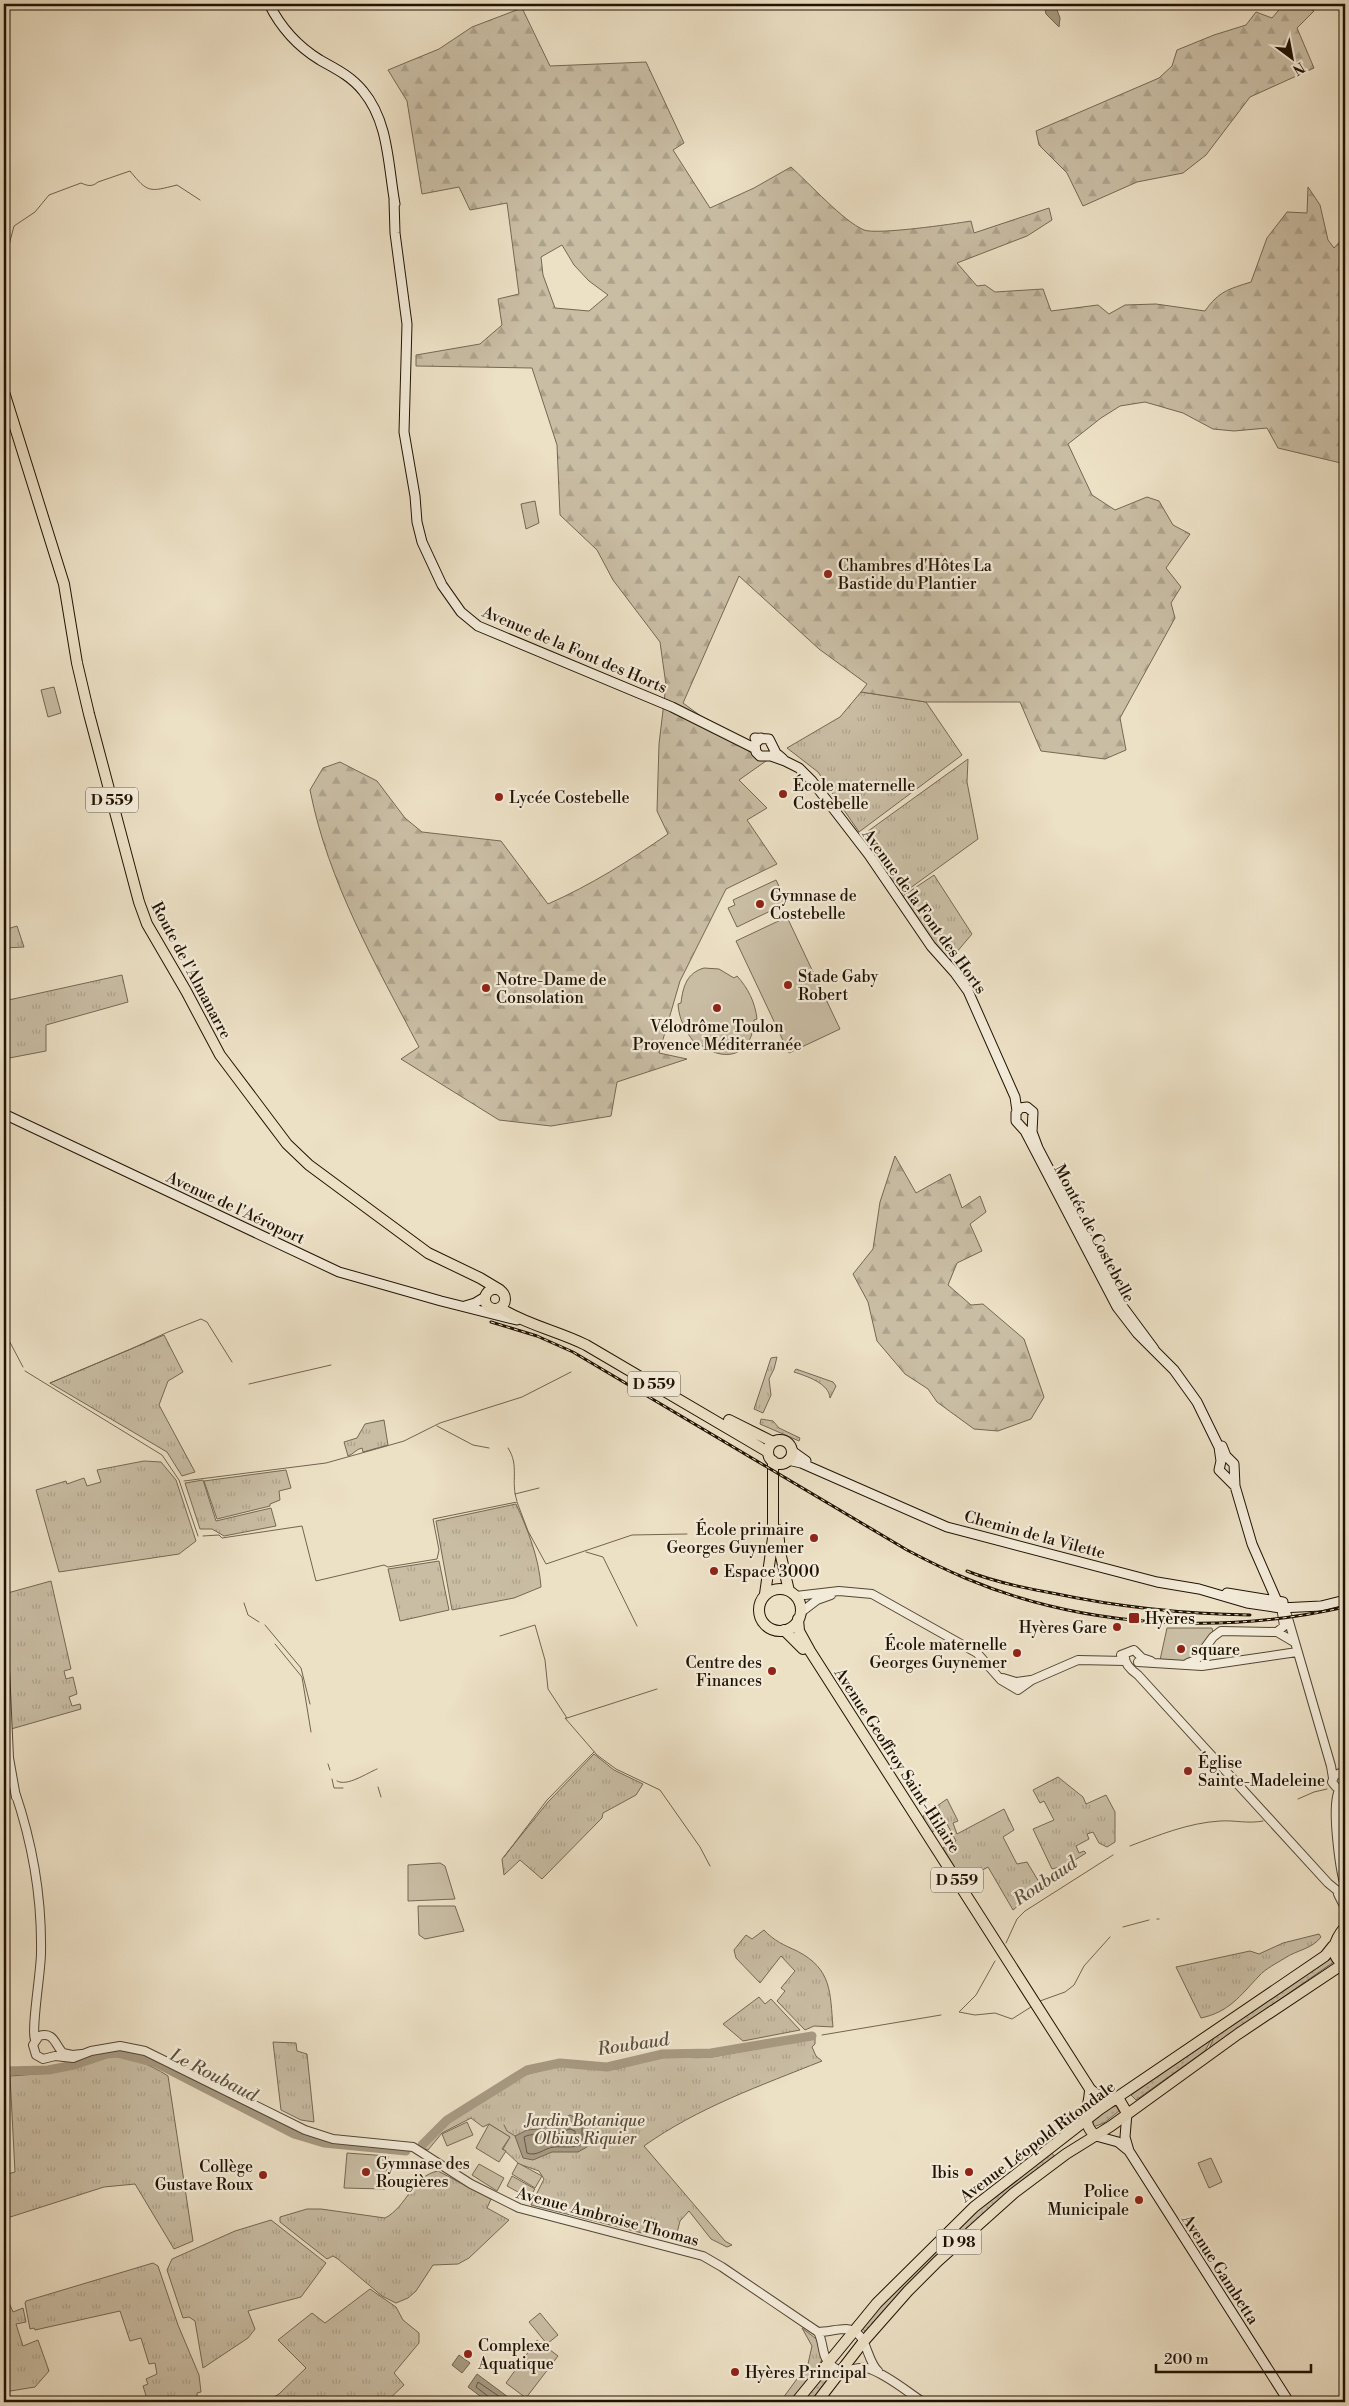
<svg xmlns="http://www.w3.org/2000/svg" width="1349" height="2406" viewBox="0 0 1349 2406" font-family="'Libre Bodoni',serif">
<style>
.grass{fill:url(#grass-tufts);stroke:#746854}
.forest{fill:url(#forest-firs);stroke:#746854;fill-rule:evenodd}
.garden{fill:url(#garden-dots);stroke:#746854}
.pitch{fill:#c9bda4;stroke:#746854}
.water{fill:#a79a83;stroke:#716450}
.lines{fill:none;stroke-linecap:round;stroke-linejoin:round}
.shore{stroke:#645644;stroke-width:1}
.stream{stroke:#716450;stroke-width:1}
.river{stroke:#a79a83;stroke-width:9}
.tertiary-casing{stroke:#534634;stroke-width:10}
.secondary-casing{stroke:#201304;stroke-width:11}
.primary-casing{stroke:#201304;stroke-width:12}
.trunk-casing{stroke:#201304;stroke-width:12}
.tertiary{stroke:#f3ebd9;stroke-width:8}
.secondary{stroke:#f3ebd9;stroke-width:9}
.primary{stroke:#ece0c5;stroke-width:10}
.trunk{stroke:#ece0c5;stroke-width:10}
.rail-casing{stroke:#201304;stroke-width:3}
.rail{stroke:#f3ebd9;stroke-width:1;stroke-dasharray:4;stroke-linecap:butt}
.poi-dot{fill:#8f2418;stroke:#f3ebd9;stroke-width:2}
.labels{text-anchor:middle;stroke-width:4.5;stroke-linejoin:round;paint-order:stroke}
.shield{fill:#f3ebd9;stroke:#5f5444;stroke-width:1}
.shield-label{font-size:15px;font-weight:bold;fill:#201304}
.poi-label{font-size:16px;fill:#201304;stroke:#f3ebd9;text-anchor:start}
.street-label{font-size:16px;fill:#201304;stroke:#f3ebd9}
.park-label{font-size:16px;font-style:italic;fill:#5b4e3c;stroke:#f3ebd9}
.water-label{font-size:18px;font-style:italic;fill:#5d503d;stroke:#f3ebd9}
</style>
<defs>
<pattern id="grass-tufts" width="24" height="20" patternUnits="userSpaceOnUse" patternTransform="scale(1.25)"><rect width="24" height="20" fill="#c9bda4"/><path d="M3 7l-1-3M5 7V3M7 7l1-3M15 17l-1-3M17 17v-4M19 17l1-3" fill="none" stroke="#aca28c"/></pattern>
<pattern id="forest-firs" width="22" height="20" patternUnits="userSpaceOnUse" patternTransform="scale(1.25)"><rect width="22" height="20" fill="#c9bda4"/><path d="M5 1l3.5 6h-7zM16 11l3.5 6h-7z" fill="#aca28c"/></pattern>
<pattern id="garden-dots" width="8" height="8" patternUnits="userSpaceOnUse" patternTransform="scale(1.25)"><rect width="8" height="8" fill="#c9bda4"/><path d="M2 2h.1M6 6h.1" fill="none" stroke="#aca28c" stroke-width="1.8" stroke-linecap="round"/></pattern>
</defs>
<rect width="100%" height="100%" fill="#ece0c5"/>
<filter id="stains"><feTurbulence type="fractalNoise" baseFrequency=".004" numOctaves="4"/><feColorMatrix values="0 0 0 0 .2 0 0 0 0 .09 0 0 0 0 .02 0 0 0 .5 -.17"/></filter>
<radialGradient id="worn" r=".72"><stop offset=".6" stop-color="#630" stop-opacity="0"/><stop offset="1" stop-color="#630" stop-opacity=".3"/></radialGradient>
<path class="grass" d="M861 692 926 702 962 755 859 832 818 772 787 748 840 717Z
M968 759 967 782 978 839 902 894 899 893 862 839 864 834Z
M934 875 972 934 950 960 938 948 903 896Z
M17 926 24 947 4 948V930Z
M122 975 128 1002 46 1025V1051L4 1059V1001Z
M164 1335 183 1372 168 1381 159 1405 195 1472 182 1476 167 1452 50 1383Z
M777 1357 774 1369 769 1379 771 1395 763 1413 754 1409 771 1358Z
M796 1369 833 1382 836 1386 830 1398C829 1383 806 1376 794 1372Z
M384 1420 388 1445 363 1452 362 1448C356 1449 354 1454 348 1456L344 1442 357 1438 365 1424Z
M144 1461 161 1462 176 1480 196 1541 179 1554 59 1572 36 1490 66 1481 67 1484 84 1478 87 1486 101 1482 97 1470Z
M286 1470 291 1488 279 1491 280 1500 270 1504V1506L217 1519 204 1481Z
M203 1480 216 1521 271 1508 276 1526 224 1536 212 1529H200L185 1483Z
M516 1504C528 1530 539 1558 541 1587L514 1598 452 1610 436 1521Z
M439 1561 449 1610 400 1621 388 1569Z
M51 1581 71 1669 64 1671 66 1679 73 1677 77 1694 69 1697 72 1706 80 1704 81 1709 11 1729 4 1634V1594Z
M594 1754 614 1770 643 1784 636 1795 603 1813 602 1818 542 1879 520 1860 504 1875 502 1859 548 1802Z
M1058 1777 1083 1797 1086 1804 1106 1795 1115 1812V1842L1107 1847 1099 1843 1093 1832 1087 1834 1089 1839 1076 1846 1079 1853 1084 1851 1086 1853 1067 1865 1052 1869 1033 1829 1054 1820 1044 1801 1040 1803 1033 1790Z
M947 1799 958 1821 953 1823 957 1834 1004 1809 1014 1830 1003 1837 1017 1864 1027 1862 1039 1882 1028 1889 1031 1895 1013 1910 988 1867 963 1881 958 1868H955L943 1848 956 1841 947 1824 930 1833 922 1820 924 1815Z
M764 1930C774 1941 784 1945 797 1951 832 1969 830 1992 833 2027L814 2026 805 2030 777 2001 785 1991 781 1988 795 1971 781 1956 760 1983 736 1958 734 1950 746 1935 752 1939Z
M1319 1934 1321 1937C1312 1949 1297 1950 1285 1958 1277 1963 1265 1969 1259 1976 1240 1996 1229 2012 1201 2018L1176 1967 1250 1951 1259 1954 1283 1943Z
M759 1997 765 2004 771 1999 800 2030 743 2041 723 2024Z
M815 2038V2044L812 2047 816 2056 822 2061C762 2085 697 2108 644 2146L725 2241 732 2245 727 2247 711 2239 689 2211 680 2221 676 2237 663 2234 658 2237 531 2205 544 2179 539 2171 519 2164 503 2149 510 2137 489 2124 483 2127 471 2118 442 2133 428 2150 423 2148 447 2124 524 2075 560 2066 616 2069 663 2057H712Z
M273 2042 296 2043 297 2051 307 2054 314 2122 301 2120 281 2110Z
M105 2056C129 2056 148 2063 168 2076L193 2241 174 2249 135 2184 104 2187 4 2219V2175L15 2172 10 2076 51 2073Z
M438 2171 491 2199 487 2208 509 2220 469 2258 458 2264 433 2265 416 2291 408 2298 396 2303 382 2296 338 2259 333 2256 327 2259 280 2222V2217L307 2209H321L385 2218C407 2207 412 2176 438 2171Z
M271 2220 326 2263 301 2297 248 2311 255 2329 248 2338 203 2368 195 2321 189 2317 183 2318 167 2270 172 2259 235 2231Z
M153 2263 158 2266 178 2325 199 2375 201 2392 197 2393V2396L201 2397V2402H148L143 2386 148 2384 146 2379 157 2374 155 2363 149 2364 141 2338 130 2341 120 2311 35 2330 34 2328 30 2329 25 2303 26 2301Z
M370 2289 396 2307 403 2320 419 2333V2343L394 2373 404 2385 386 2402H265L279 2394 306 2368 278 2340 312 2313 325 2323Z
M4 2291 13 2312 23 2308 26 2322 16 2324 23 2346 38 2340 49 2371 35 2387 4 2392Z
M802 2328 819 2341 822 2360 792 2402H780L808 2364 812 2346Z"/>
<path class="forest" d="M1284 4H1301L1314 11 1297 28 1314 68 1250 97 1206 155 1183 173 1137 182 1083 206 1067 173 1039 145 1036 131 1159 78 1172 66 1177 50 1214 35 1246 25 1256 12 1272 18Z
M522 8 550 66 646 62 684 143 673 150 710 208 754 188 791 167C810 184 843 221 864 230 877 235 953 224 971 221L974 233 1049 208 1052 220 1027 236 957 263 977 286 985 285 995 292 1043 289 1051 311 1098 305 1109 314 1125 305 1156 304 1205 311C1219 291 1229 289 1251 282L1267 238 1287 212 1307 213 1308 187 1320 205 1328 240 1334 248 1345 236V464L1278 448 1267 428 1234 431 1213 429 1183 413 1145 402 1120 406 1101 418 1068 444 1092 495 1115 510 1147 497 1159 501 1173 525 1190 534 1166 568 1181 587 1171 603 1175 618 1120 718 1126 750 1105 759 1041 751 1020 702H926L861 692 867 684 819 649 739 576 683 703 754 755 766 761 739 780 767 808 747 820 777 864 726 889 680 981 659 1053 687 1059 617 1082 611 1116 551 1126 499 1120 401 1059 419 1047C376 965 328 882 310 790L323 768 340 762 377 781 405 818 422 832 501 841 548 904C591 885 629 861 668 834L657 811 659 744 666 685 660 642 613 580 597 550 560 515 557 445 532 368 416 366V355L480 344 502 325 498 299 519 294 507 203 470 210 459 187 422 194 407 101 388 70 439 49 472 27ZM562 245 574 265 589 281 608 295 589 311 555 308 543 275 541 257Z
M895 1156 916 1193 950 1174 962 1208 980 1196 986 1212 970 1224 982 1251 957 1263 948 1285 971 1305 983 1304 1024 1339 1044 1397 1031 1419 998 1431 974 1429 937 1402 928 1389 905 1374 877 1341 868 1302 853 1274 873 1249 880 1202Z"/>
<path class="garden" d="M761 1419 773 1421 779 1428 800 1438 799 1441 760 1424Z
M1331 1955 1335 1961 1209 2049 1214 2037Z
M1211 2040 1205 2051 1136 2100 1131 2095Z
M1116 2106 1119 2111 1104 2123 1093 2127V2121L1106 2109Z
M1051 2152 1055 2157 992 2206 939 2254 866 2332 861 2328 882 2303 976 2211Z
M827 2370 832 2373 811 2402H803Z"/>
<path class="pitch" d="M535 501 539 523 526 529 521 504Z
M54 687 61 713 48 717 41 690Z
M776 880 787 903 737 927 728 908 735 905 733 900Z
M787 917 840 1029 789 1053 736 941Z
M704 968 719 969 734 978 737 976C748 988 755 1002 757 1019L754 1020C753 1054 727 1064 701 1045L698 1047C687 1034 679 1021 678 1004L681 1003C683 986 687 973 704 968Z
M1167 1628H1212L1213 1632 1190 1661 1160 1660Z
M440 1863 445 1866 455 1899 408 1901V1865Z
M418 1906H455L464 1931 425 1939 419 1935Z
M467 2122 473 2135 447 2146 442 2134Z
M489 2124 510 2137 502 2149 506 2151 499 2162 476 2148Z
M347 2153 388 2156 385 2189 344 2188Z
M1211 2158 1222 2182 1209 2188 1198 2163Z
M518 2163 542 2176 535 2188 512 2174Z
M479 2164 504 2178 497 2191 472 2175Z
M512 2176 535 2189 529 2198 507 2186Z
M540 2313 558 2335 547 2344 529 2322Z
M537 2340 558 2356 526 2398 506 2383Z"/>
<path class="water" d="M1044 4H1055L1060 18 1059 27 1046 14Z
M570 2115 584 2122 588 2126 586 2133 590 2142 587 2147 578 2152H552L533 2160 523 2158 515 2136 527 2130 540 2129 545 2122 552 2125Z
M459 2355 470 2363 462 2373 452 2365Z
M477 2374 508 2397 504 2402H488L468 2387Z"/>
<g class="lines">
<path class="shore" d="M569 2121 582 2127V2144C574 2149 563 2146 554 2147 544 2148 537 2157 527 2153L524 2137C531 2133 540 2136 546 2130H554Z
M570 2129 575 2131V2140H554L555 2136Z
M491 2402 489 2397 476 2387 478 2382 500 2397 501 2402"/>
<path class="stream" d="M4 252 8 249 14 226 35 212 49 195 81 183C88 186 92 187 98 182L130 171C148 193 149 192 177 185L200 200
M4 1331 23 1367
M25 1371 162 1455 179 1480 198 1536
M50 1383 131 1349 168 1332 201 1319 207 1322 232 1362
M249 1384 331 1365
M437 1426 473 1445 489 1448
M508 1448C520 1466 510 1481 517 1501
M184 1481 326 1463 376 1449 404 1441 440 1423 522 1397 571 1372
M515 1494 539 1488
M203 1536 219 1535 222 1538 302 1526 316 1581 384 1565 388 1567 437 1559 439 1550 433 1519 517 1502 528 1531 546 1564 632 1535 687 1534
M586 1552 603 1557 637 1626
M244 1603 248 1615 259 1622
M265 1625 301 1668 310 1704
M500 1636 535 1625 545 1660 548 1689 567 1718H565L597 1755 616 1769 660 1790 700 1847 710 1866
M275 1644 302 1677 311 1732
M567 1718 657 1689
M328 1764 330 1770
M332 1779 334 1788H343
M337 1781C347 1787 367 1773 377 1769
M378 1787 381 1797
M1298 1799 1314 1792 1327 1789
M1130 1846C1159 1835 1188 1823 1220 1821 1235 1820 1248 1824 1263 1821
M504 1857 547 1800 594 1752
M1157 1919H1159
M1123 1927 1149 1920
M1006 1943 1017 1919 1025 1911 1113 1855
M995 1961 976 1995 959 2012 975 2015 995 2013 1012 2019 1031 2007
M1040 2001 1065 1992 1074 1985 1084 1966 1110 1937
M822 2035 941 2015
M504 2125 507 2131 515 2136
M590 2141H594"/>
<path class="river" d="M4 2071 48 2070 74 2065 107 2054 117 2053 156 2063 294 2134 324 2143 406 2151
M422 2145 447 2120 527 2070 560 2063 607 2067 663 2054 711 2053 812 2036"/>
<defs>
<path id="tertiary" d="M796 1596 839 1591 872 1594 977 1653 1001 1680 1018 1690 1032 1680 1078 1660 1125 1661
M1285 1608 1331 1766 1333 1778
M800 1613 817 1600 831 1595
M1277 1632 1284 1626 1282 1613
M4 1647 9 1758 16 1797
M1125 1654C1123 1663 1131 1670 1138 1675L1328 1883 1345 1897
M1121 1655 1134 1650 1142 1658 1151 1661
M1138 1662 1202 1666 1297 1652
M1188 1663 1196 1660 1213 1637 1221 1631 1277 1632 1294 1642
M1003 1678 1016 1682 1031 1680
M1340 1773 1334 1776 1332 1782 1336 1787 1340 1789
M1340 1789C1330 1801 1340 1870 1345 1886
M15 1792C33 1845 42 1897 41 1953 41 1972 31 2028 35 2040
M1338 1894 1345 1908
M82 2054 72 2055 63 2053C55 2045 54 2031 39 2036L33 2045 36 2055 43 2059 55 2056 73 2058 91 2051 120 2046 145 2051 305 2130 333 2139 413 2147 471 2184 519 2208 703 2256 722 2267 818 2332C824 2342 821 2356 830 2364 845 2379 854 2363 870 2369 889 2376 906 2391 923 2402
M818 2332C827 2332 837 2329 846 2329 868 2330 865 2359 878 2371"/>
<path id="secondary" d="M269 4C281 28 297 46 320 60 336 69 351 76 363 91 389 122 388 166 395 204
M394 200 395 233 407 324 404 432 415 496 417 522 422 542 442 585 461 612 478 626 672 707 754 748
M755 738 769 739 776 753 783 759
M761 738 755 744 756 752 760 756H771L785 761 799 768 812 781 869 855 931 946 955 973 968 991 1015 1097 1017 1111
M4 1114 339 1272 441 1301 517 1320
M465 1306 475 1303 485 1297
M1154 1349 1117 1299 1092 1246 1078 1224 1038 1148 1032 1132 1033 1112 1027 1107 1020 1108 1016 1113V1121L1025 1131 1117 1307 1137 1333 1174 1370 1197 1402 1219 1447 1221 1461 1219 1470 1235 1486
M1222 1446 1226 1456 1234 1464 1235 1486 1252 1544 1280 1608
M792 1451 806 1461
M788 1460 801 1463 947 1527 1157 1582 1199 1589 1247 1603 1280 1608 1321 1606 1345 1600
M1227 1593 1283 1602
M1127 2113 1125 2137 1129 2151 1289 2402
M1096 2136 1118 2142 1129 2151"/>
<path id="primary" d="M4 392 64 584 77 663 89 714 139 902 147 924 186 991 220 1055 287 1144 309 1165 428 1253 480 1278 500 1290
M485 1299a10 10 0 1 1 20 0a10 10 0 1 1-20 0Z
M500 1308C527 1325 558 1331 586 1345L768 1452
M729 1420 773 1442
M768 1452a12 12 0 1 1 24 0a12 12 0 1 1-24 0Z
M778 1530 780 1552 789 1591
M759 1610a21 21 0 1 1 42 0a21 21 0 1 1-42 0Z
M765 1594 773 1538V1461
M798 1619 799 1631 810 1651 1090 2089 1096 2094 1120 2101 1127 2113
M784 1630 803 1649
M1090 2089C1090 2106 1079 2123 1096 2136"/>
<path id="trunk" d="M1345 1927C1335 1939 1327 1955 1345 1965
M796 2402 877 2303 974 2207 1100 2109 1325 1956 1333 1946
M817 2402 864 2341 908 2291 938 2261 1014 2193 1066 2154 1111 2126 1238 2034 1343 1964"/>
</defs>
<use href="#tertiary" class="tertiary-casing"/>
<use href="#secondary" class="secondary-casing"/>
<use href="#primary" class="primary-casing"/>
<use href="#trunk" class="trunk-casing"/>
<use href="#tertiary" class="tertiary"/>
<use href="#secondary" class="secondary"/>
<use href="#primary" class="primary"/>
<use href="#trunk" class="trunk"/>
<defs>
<path id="rail" d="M491 1322 537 1336 573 1352 907 1550C926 1560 946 1570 965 1578 1083 1628 1221 1635 1345 1607
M967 1571C994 1582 1024 1588 1052 1593 1118 1607 1183 1614 1250 1615"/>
</defs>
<use href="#rail" class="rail-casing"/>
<use href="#rail" class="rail"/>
</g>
<g class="poi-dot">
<circle cx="828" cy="574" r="5"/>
<circle cx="783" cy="794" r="5"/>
<circle cx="499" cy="797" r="5"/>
<circle cx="760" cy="904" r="5"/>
<circle cx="788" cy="985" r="5"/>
<circle cx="486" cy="988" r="5"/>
<circle cx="717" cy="1008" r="5"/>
<circle cx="814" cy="1538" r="5"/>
<circle cx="714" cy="1571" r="5"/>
<rect x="1128" y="1612" width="12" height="12" rx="2.5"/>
<circle cx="1117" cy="1627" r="5"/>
<circle cx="1181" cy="1649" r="5"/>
<circle cx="1017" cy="1653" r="5"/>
<circle cx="772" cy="1671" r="5"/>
<circle cx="1188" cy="1771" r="5"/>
<circle cx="366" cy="2172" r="5"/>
<circle cx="969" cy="2172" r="5"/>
<circle cx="263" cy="2175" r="5"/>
<circle cx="1139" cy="2200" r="5"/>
<circle cx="468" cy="2354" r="5"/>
<circle cx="735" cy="2372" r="5"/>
</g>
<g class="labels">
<g class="shield">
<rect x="86" y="787.5" width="52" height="25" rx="4"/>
<rect x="628" y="1371.5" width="52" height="25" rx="4"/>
<rect x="931" y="1867.5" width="52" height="25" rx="4"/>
<rect x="936.5" y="2229.5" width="45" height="25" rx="4"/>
</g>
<g class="shield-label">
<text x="112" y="805">D 559</text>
<text x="654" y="1389">D 559</text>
<text x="957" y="1885">D 559</text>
<text x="959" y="2247">D 98</text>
</g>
<g class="poi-label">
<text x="838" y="571">Chambres d'Hôtes La<tspan x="838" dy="18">Bastide du Plantier</tspan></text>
<text x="793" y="791">École maternelle<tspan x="793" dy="18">Costebelle</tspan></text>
<text x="509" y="803">Lycée Costebelle</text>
<text x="770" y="901">Gymnase de<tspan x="770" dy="18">Costebelle</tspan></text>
<text x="798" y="982">Stade Gaby<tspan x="798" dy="18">Robert</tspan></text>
<text x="496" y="985">Notre-Dame de<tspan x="496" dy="18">Consolation</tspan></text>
<text x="717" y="1032" text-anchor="middle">Vélodrôme Toulon<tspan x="717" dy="18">Provence Méditerranée</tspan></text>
<text x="804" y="1535" text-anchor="end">École primaire<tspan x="804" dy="18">Georges Guynemer</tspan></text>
<text x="724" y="1577">Espace 3000</text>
<text x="1145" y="1624">Hyères</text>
<text x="1107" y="1633" text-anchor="end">Hyères Gare</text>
<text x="1007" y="1650" text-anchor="end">École maternelle<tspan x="1007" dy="18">Georges Guynemer</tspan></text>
<text x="1191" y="1655">square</text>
<text x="762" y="1668" text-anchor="end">Centre des<tspan x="762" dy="18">Finances</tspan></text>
<text x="1198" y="1768">Église<tspan x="1198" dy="18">Sainte-Madeleine</tspan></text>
<text x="376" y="2169">Gymnase des<tspan x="376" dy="18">Rougières</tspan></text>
<text x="253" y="2172" text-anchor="end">Collège<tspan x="253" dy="18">Gustave Roux</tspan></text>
<text x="959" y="2178" text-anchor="end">Ibis</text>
<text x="1129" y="2197" text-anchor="end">Police<tspan x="1129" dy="18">Municipale</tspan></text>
<text x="478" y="2351">Complexe<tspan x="478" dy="18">Aquatique</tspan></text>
<text x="745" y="2378">Hyères Principal</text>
</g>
<g class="street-label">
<text transform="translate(575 649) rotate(23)" y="6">Avenue de la Font des Horts</text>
<text transform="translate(925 911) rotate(54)" y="6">Avenue de la Font des Horts</text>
<text transform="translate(192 970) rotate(62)" y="6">Route de l'Almanarre</text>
<text transform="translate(236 1207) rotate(25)" y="6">Avenue de l'Aéroport</text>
<text transform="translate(1095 1233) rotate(62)" y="6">Montée de Costebelle</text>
<text transform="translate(1035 1534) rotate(15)" y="6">Chemin de la Vilette</text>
<text transform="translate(898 1760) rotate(57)" y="6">Avenue Geoffroy Saint-Hilaire</text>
<text transform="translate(1037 2141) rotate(-37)" y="6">Avenue Léopold Ritondale</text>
<text transform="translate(608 2216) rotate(15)" y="6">Avenue Ambroise Thomas</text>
<text transform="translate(1221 2269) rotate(57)" y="6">Avenue Gambetta</text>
</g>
<g class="park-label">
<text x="585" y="2126">Jardin Botanique<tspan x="585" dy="18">Olbius Riquier</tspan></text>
</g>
<g class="water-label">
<text transform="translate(1045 1881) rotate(-34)" y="6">Roubaud</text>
<text transform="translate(633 2044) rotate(-8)" y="6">Roubaud</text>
<text transform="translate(214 2075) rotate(27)" y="6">Le Roubaud</text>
</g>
</g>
<rect width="1349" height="2406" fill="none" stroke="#ece0c5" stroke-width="20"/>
<rect x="5" y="5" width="1339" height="2396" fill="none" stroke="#201304" stroke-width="2.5"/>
<rect x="10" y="10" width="1329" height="2386" fill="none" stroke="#201304"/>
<g transform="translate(1292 58) rotate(148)" stroke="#f3ebd9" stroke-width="4" paint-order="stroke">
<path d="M0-4L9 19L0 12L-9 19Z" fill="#201304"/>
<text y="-8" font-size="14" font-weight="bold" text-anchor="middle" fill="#201304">N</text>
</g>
<path d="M1156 2364v8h155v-8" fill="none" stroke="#201304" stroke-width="2.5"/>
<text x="1164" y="2364" font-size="15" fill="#201304" stroke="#f3ebd9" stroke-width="4" paint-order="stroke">200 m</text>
<rect width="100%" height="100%" filter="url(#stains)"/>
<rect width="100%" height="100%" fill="url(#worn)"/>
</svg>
